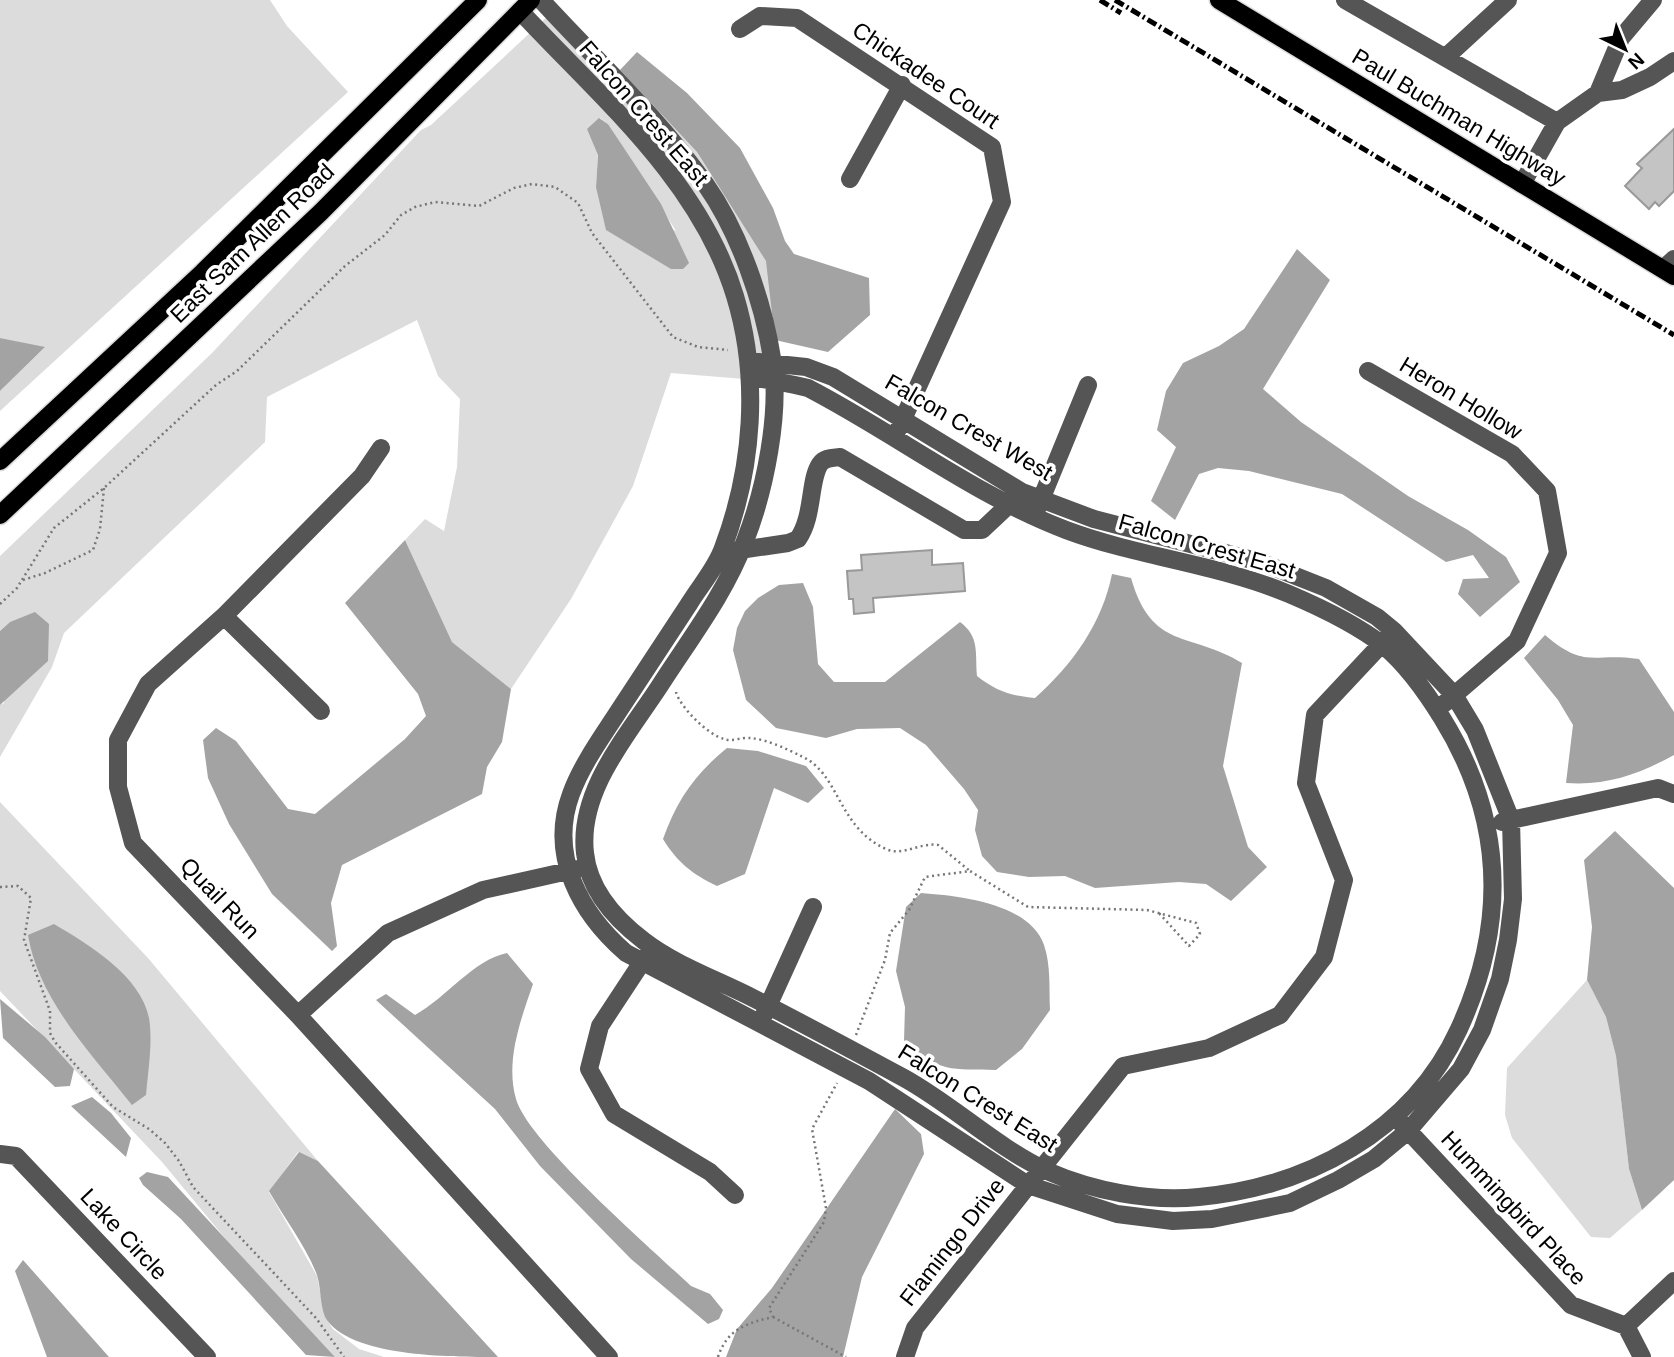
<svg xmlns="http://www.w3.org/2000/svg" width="1674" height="1357" viewBox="0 0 1674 1357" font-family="Helvetica,sans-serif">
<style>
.green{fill:#dcdcdc;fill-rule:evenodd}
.water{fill:#a3a3a3}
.building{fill:#c4c4c4;stroke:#999;stroke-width:2}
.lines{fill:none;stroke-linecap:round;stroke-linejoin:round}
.major-casing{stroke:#dbdbdb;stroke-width:21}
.path{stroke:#777;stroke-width:2.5;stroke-dasharray:2 3.5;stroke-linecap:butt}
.minor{stroke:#555;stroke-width:18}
.major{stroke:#000;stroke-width:18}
.rail{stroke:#000;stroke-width:5;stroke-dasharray:10 3.5 2 3.5;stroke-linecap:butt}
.labels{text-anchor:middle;stroke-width:7;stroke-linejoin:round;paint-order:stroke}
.street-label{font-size:23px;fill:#000;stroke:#fff}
</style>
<rect width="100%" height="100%" fill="#fff"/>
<path class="green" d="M0 0H270L287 26 348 92 0 411V391L44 348 0 338Z
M548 16 620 70 697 152 767 261 775 340 756 380 671 373 633 486 571 599 511 689 452 642 405 540 425 519 444 531 457 467 460 399 438 376 417 320 267 397 265 442 64 633 52 667 0 757V705L4 703 10 622 0 631V556L212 353 421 130 431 125ZM600 118 608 124 676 231 596 187Z
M0 802 148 958 318 1161 298 1152 269 1192 317 1276 325 1317 333 1329 359 1349 384 1357H335L229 1243 162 1162 0 991Z
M1587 980 1606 1017 1616 1056 1629 1169 1642 1210 1610 1238 1591 1237 1512 1138 1505 1115 1507 1068Z"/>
<path class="water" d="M637 52 687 93 740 148 773 208 785 241 794 254 869 278 870 315 828 352 775 340 766 261 697 152 620 70Z
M599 118 608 124 661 204 689 263 683 269H671L606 230 596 187 598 155 587 129Z
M1297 249 1330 280 1263 389 1301 422 1408 496 1468 530 1506 557 1520 582 1480 617 1458 594 1463 579 1489 578 1473 555 1446 562 1342 494 1249 471 1218 468 1199 474 1175 520 1151 501 1176 447 1157 430 1166 391 1183 363 1219 346 1244 329Z
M0 338 45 347 0 391Z
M405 540 452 642 511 689 502 742 487 767 482 794 342 865 331 903 337 946 332 951 272 894 229 824 208 778 203 740 216 728 236 741 288 809 315 814 405 739 426 716 418 694 345 603Z
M1112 574 1131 578C1152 651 1189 631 1242 663L1223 766 1248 847 1267 867 1231 901 1206 884 1179 882 1095 888 1065 876 1029 877 997 872 982 856 975 830 978 810 964 789 926 745 900 728 857 729 826 738 776 728 746 700 733 650 737 628 745 611 758 598 779 585 803 583 813 607 818 664 834 682H885L960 622C980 637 975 653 977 676 996 691 1011 696 1035 698 1072 665 1102 624 1112 574Z
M35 612 49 624 48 661 0 705V631L10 622Z
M1545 635C1586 670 1592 652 1639 659L1674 712V755C1639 774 1607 786 1566 783L1573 725 1558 700 1524 658Z
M727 748 758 751 806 766 824 788 808 803 774 788 745 874 717 886C692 874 677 862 663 839 677 800 695 774 727 748Z
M1615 831 1674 888V1180L1642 1210 1629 1169 1616 1056 1606 1017 1587 980 1592 927 1584 860Z
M921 893C960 896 1029 903 1044 945 1051 965 1049 990 1050 1010L1022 1049 996 1070C952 1069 939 1073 904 1041L905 1007 896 971 906 907Z
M54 924C88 944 141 976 149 1018 153 1042 148 1071 146 1095L132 1105C93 1056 38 999 28 935Z
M507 953 533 984C521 1019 505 1061 516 1099 528 1142 653 1250 691 1286L710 1294 723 1310 719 1319 708 1324 631 1259 540 1166 495 1109 376 1000 386 994 415 1015C446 998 473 960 507 953Z
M0 999 45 1037 74 1069 70 1086 55 1087 3 1038Z
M92 1097 111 1113 131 1138 126 1157 71 1106Z
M895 1109 921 1134 924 1154 862 1277 843 1357H726L737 1329 772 1288Z
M299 1152 318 1161 498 1357C450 1357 348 1357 325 1317 320 1304 321 1288 317 1275 306 1246 284 1218 269 1191Z
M147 1172 168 1177 335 1357 306 1355 181 1219 143 1185 139 1178Z
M23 1260 109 1357H47L15 1271Z"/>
<path class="building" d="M1674 129V191L1659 206 1655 202 1649 209 1625 186 1642 168 1637 164Z
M932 550V565L963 563 965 591 873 598 874 612 854 614 853 599H849L847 571 862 570 861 555Z"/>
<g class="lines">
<defs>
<path id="major" d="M1219 0 1674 276
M0 461 203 272 478 0
M0 515 321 212 531 0"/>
</defs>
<use href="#major" class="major-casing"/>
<path class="path" d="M23 580 45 573 93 550 100 529 104 488
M0 604 17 588 54 528 104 488 216 385 237 371 345 266 385 235 401 215 415 207 435 202 479 206 514 188 532 184 555 187 578 203 592 233 673 337 698 347 728 350
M676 692C680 707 708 735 724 739 732 742 742 737 750 738 766 739 787 749 801 756 840 773 837 827 886 849 902 857 920 842 938 845L970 871
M0 887 18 886 31 898 24 940 50 1011V1033L55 1042 113 1107 149 1129 165 1143 179 1161 193 1187 316 1318 344 1357
M856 1035 885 960 890 933 909 910 925 877 970 871 1028 907 1147 910 1196 923 1200 934 1189 946 1158 912
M773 1317 846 1357
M718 1357C727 1329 747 1323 773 1317L769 1308 824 1222 826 1208 812 1129 837 1083"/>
<path class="minor" d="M541 0C596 60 659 118 706 185 739 232 763 301 772 358 781 412 765 490 745 541 725 594 689 640 659 687 627 736 578 791 585 853 589 891 615 919 644 941 675 965 718 980 753 998 804 1024 854 1051 904 1078 953 1105 996 1147 1047 1171 1093 1191 1149 1202 1199 1197 1307 1187 1412 1132 1459 1029 1508 922 1504 818 1442 718 1426 692 1408 666 1384 646 1356 624 1322 608 1289 594 1218 564 1138 557 1066 530 974 495 895 433 808 388 789 383 771 381 752 377
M1345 0 1557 122
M520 11C600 97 700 180 735 296 760 378 753 468 723 548 716 568 700 586 689 604 666 639 643 674 620 709 602 737 582 764 571 794 548 856 581 914 626 953L869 1081 1028 1185 1117 1214 1173 1221 1212 1219 1290 1203 1338 1180 1374 1159 1408 1131 1461 1069 1482 1030 1500 979 1508 940 1513 899 1511 820 1475 730 1454 695 1394 631 1377 617 1326 588 1260 562 1094 519 1022 492 833 377 806 367 749 361
M740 29 760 16 797 18 992 147 1002 202 899 428
M1447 56 1508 0
M1598 93 1621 38 1653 0
M850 179 902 85
M1522 184 1557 122 1598 93 1622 90 1650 77 1674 61
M1663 269 1674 259
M1368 371 1512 454 1547 491 1558 553 1517 641 1445 703
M381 448 362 476 224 616 148 684 118 740V787L133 843 298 1015 609 1357
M1038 507 1088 385
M733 551 788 543 798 539C814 516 809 480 820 464 825 457 833 458 840 457L964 530H982L1015 499
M224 616 321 711
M1502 822 1658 788 1674 794
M648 953 600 1026 589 1069 614 1114 710 1172 735 1195
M298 1015 388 933 483 890 577 869
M764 1015 813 907
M1401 1123 1571 1305 1626 1326
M0 1154 16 1156 207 1357
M1626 1326 1674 1281
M1626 1326 1642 1357
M905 1357 915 1328 1123 1066 1209 1048 1280 1015 1324 957 1344 880 1306 783 1315 715 1389 636"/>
<use href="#major" class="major"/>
<path class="rail" d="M1100 0 1121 13
M1115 0 1674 335"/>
</g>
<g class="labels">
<g class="street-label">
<text transform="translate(926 75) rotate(34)" y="8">Chickadee Court</text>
<text transform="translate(644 113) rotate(49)" y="8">Falcon Crest East</text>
<text transform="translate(1459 117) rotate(31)" y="8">Paul Buchman Highway</text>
<text transform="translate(252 243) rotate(-44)" y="8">East Sam Allen Road</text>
<text transform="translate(1461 398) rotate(31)" y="8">Heron Hollow</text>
<text transform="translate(969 427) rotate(30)" y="8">Falcon Crest West</text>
<text transform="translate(1207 546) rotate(16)" y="8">Falcon Crest East</text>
<text transform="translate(220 898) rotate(46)" y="8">Quail Run</text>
<text transform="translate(978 1098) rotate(32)" y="8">Falcon Crest East</text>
<text transform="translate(1514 1208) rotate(47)" y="8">Hummingbird Place</text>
<text transform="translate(124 1234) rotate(47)" y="8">Lake Circle</text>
<text transform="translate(952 1242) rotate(-52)" y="8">Flamingo Drive</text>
</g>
</g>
<g transform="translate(1625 49) rotate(137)" stroke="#ffffff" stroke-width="5" paint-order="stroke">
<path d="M0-5L12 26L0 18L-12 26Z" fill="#000000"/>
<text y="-10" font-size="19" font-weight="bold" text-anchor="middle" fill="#000000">N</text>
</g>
</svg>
